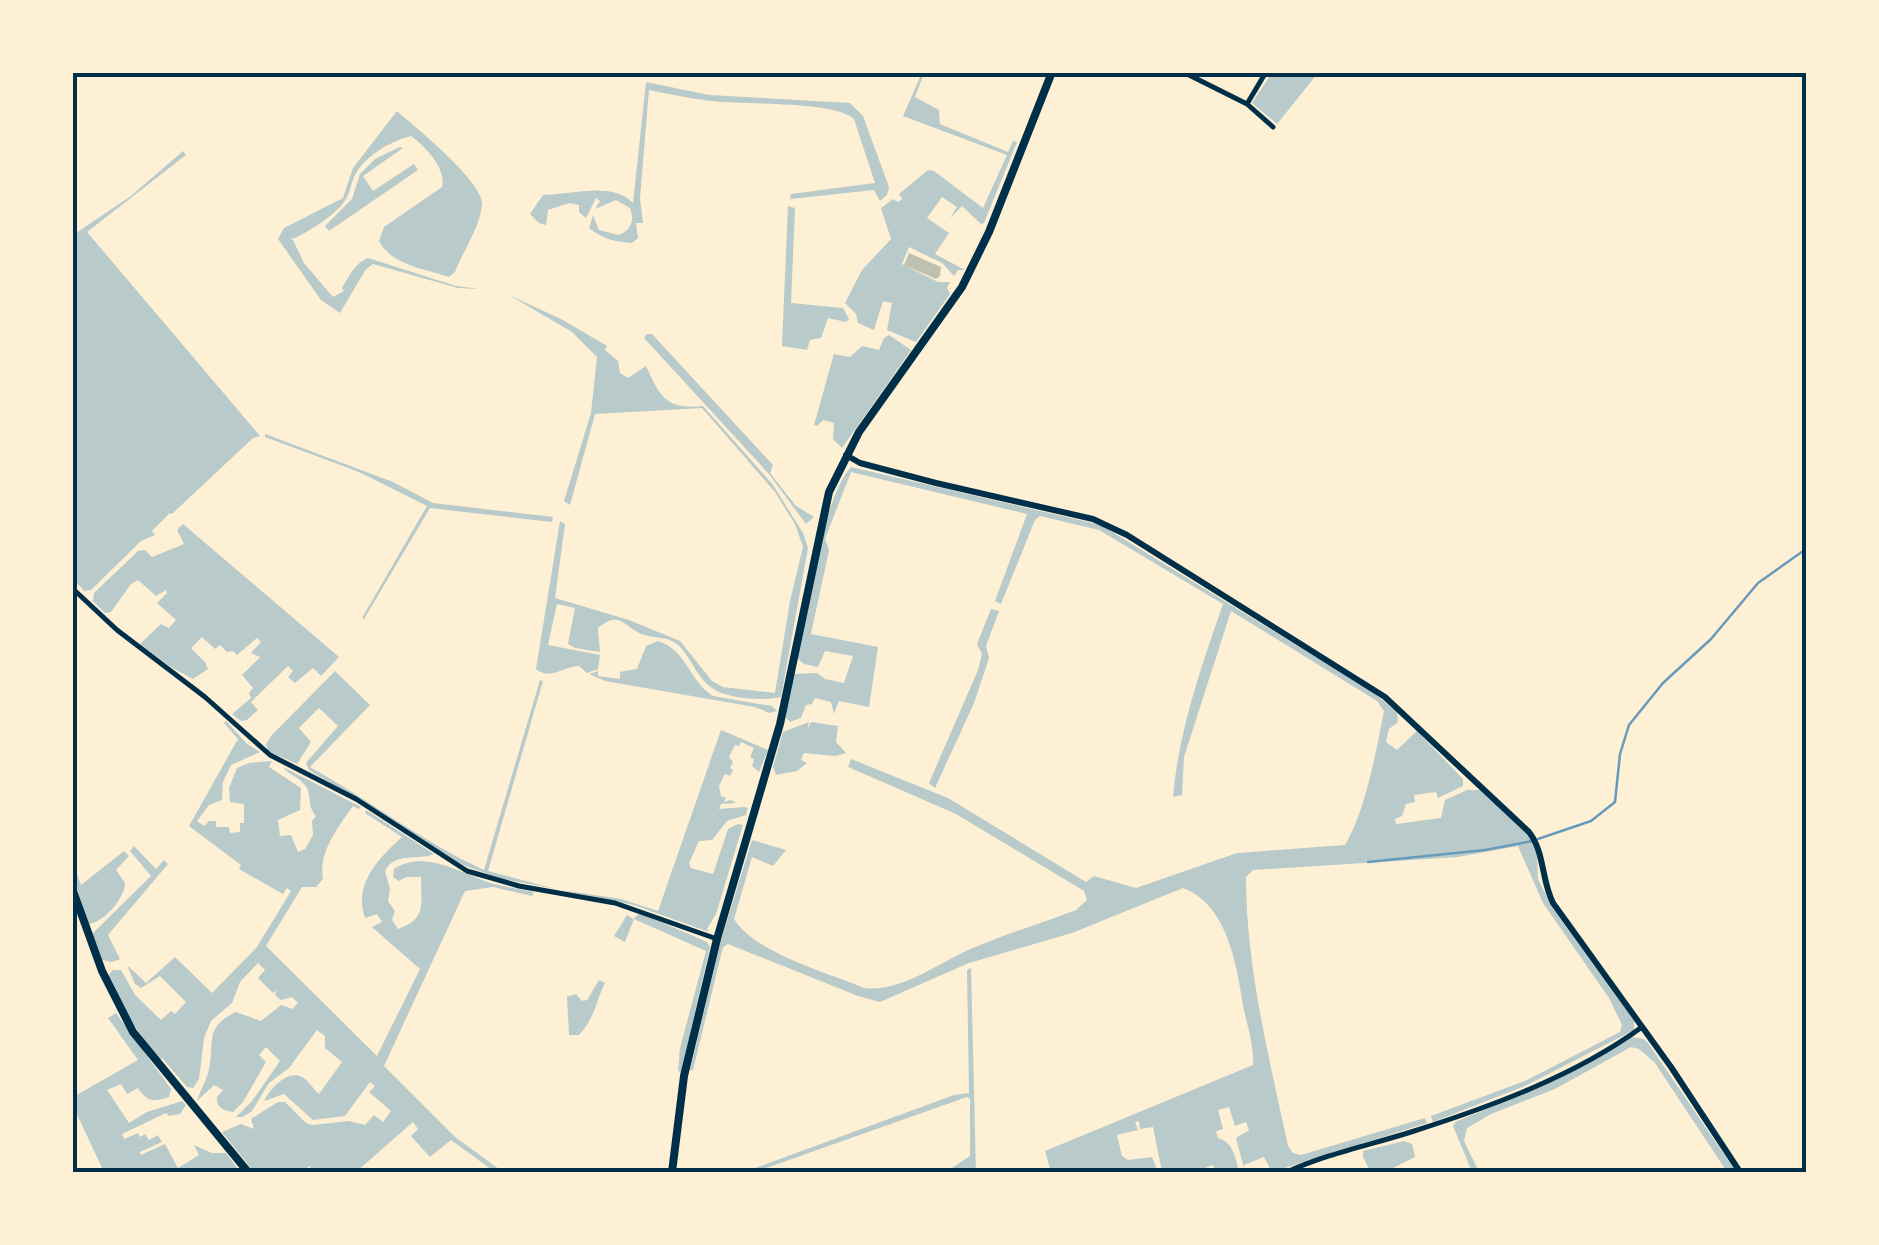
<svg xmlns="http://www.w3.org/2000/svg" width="1879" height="1245" viewBox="0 0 1879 1245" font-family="'Titillium Web',sans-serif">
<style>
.green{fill:#b9caca}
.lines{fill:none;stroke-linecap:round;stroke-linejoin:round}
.stream{stroke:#669bbc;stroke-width:2.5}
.building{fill:#bec0b2}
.minor{stroke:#003049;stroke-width:5}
.tertiary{stroke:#003049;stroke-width:6}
.secondary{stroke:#003049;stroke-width:8}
.neatline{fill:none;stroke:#003049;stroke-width:4}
</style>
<rect width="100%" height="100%" fill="#fdf0d5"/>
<path class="green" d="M1272 73H1318L1277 124 1252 103Z
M921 75 923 76 915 97 939 110 940 124 1008 152 1013 141 1017 142 984 223 981 224 962 206 950 218 957 207 942 197 927 218 949 233 935 254 965 270H958L954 276 942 263 909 247 902 264 938 282H950L947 288 950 294 916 342 887 330 892 303 883 301 874 330 858 323 856 314 845 303 862 270 891 239 881 208 893 199 898 202 902 199 899 194 928 170 934 171 983 208 1007 155 903 116Z
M646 82 709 95 850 103 863 116 889 187 887 195 880 201 874 190 790 199 791 194 875 183 854 119C835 101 743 105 712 101 691 99 670 94 649 90L640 198 643 223H636L638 238 632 243C616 242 602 239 589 228L593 215 599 230 618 235C631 231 635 221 630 208L616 200 595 209 600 201 596 198 586 218 579 212V205L569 203 548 210 546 225 539 223 530 214 543 195C572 195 611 181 633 203Z
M397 111C414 126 485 183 482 205 480 227 463 251 455 272L449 277C425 269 391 265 379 241L384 227 442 187C447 169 425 146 411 136 389 142 364 156 354 177 351 184 350 192 346 199 336 216 305 234 290 240H293L304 263 333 297 344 291 342 288C349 276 355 263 368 258L456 286 480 289 458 288 373 264 366 269 340 313 321 300 278 239 284 228 343 198 353 168Z
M400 147 403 148 363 176 373 191 414 164 418 170 329 231 325 226 352 199 360 174 375 159Z
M183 151 186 155 87 232 260 436 253 438 172 514 170 513 152 531 155 535 141 541 91 590 84 591 72 577 73 235 131 196Z
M788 206 795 208 791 303 843 308 849 319 846 322 828 318 821 338 810 340 807 350 782 346Z
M509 295 561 319 607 346 605 350 618 361 620 373 628 378 646 366C660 396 665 410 703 406L773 485 803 533 808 548 781 697C763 701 727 699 712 688 696 677 691 656 677 644 665 635 651 639 639 633 623 624 618 611 598 628L600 652 575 648 568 644 575 608 557 604 548 645 600 655 598 669 587 673 579 666C564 666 550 681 536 669L560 521 565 524 555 598 629 620 680 641 712 681 723 687 775 693 790 601 803 547 795 524 775 492 702 408 595 414 570 505 564 501 591 413 597 357 572 332Z
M647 334H652L773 465 770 473 796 506 814 517 806 524 769 474 644 338Z
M889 335 911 350 842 448 833 439 834 423 823 420 817 426 814 425 834 354 850 357 862 346 879 350 884 338Z
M265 434 393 482 433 503 553 517 552 522 430 508 364 619 362 618 427 506 359 472 265 437Z
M851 467 1101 525 1371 691 1397 712 1398 722 1389 729 1386 742 1397 750 1417 731 1463 779V786L1438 798 1436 792 1414 795 1415 802 1406 804 1402 816 1395 819 1396 824 1441 818 1445 800 1467 790H1480L1528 834 1537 851 1538 879 1551 906 1634 1021V1030L1527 1085 1433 1122 1431 1116 1527 1080 1620 1032 1622 1025 1609 998 1543 903 1518 846 1458 857 1253 870 1246 877C1246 967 1269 1057 1288 1146L1293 1153 1301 1155 1425 1118 1427 1123 1272 1172 1264 1157 1244 1165 1245 1172 1236 1138 1249 1130 1246 1122 1235 1126 1229 1107 1218 1110 1223 1129 1216 1131 1218 1138C1233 1142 1235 1157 1239 1171L1232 1172 1230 1167 1225 1172H1216L1213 1165 1202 1169 1203 1172H1162L1153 1127 1140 1129 1139 1121 1135 1122 1138 1130 1117 1135 1122 1156 1128 1160 1152 1157 1158 1172H1051L1045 1151 1253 1065C1254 1047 1248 1028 1244 1010 1237 969 1229 905 1183 888L1072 933 969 963 880 1002 858 996 728 944 723 947 693 1070H690L721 940 752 840 786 850 773 866 752 857 734 919C755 953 826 972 864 988 900 993 940 962 973 948 1006 934 1042 923 1076 910L1087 900 1084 891 956 814 848 767 851 759 948 798 1086 882 1094 876 1136 888 1237 853 1345 845C1366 810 1376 751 1384 711L1377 701 1231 611 1184 757 1182 795 1173 797C1179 729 1201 668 1223 604L1099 530 1040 516 1035 520 1001 604 995 601 1027 514 851 472 825 539 829 550 811 634 878 647 869 707 839 701 834 714 831 702 815 698 812 704 806 705 801 718 790 722 785 717 794 674 817 673 825 679 844 683 853 656 825 651 818 667 804 664 797 658C806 613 824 495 851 467Z
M183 524 339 657 321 676 313 668 295 683 288 677 293 671 288 666 251 702 258 710 247 720 241 721 232 714 251 698 249 693 253 688 242 675 260 657 251 653 261 642 257 638 237 655 233 651 227 652 220 645 215 649 202 637 191 648 205 662 208 669 193 679 171 667 140 644 161 624 169 628 176 620 157 603 167 593 166 590 156 596 138 580 131 584 111 612 105 613 93 601 94 593 138 551 145 550 152 557 184 544 177 530Z
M991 609 999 611 986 646 989 658 974 703 935 788 929 783 978 670 982 654 977 644Z
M658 641C687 650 689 681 713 696L772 706 777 711 769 713 755 707 605 681 589 674 598 671V676L620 679V672L637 669 646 646Z
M335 671 370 705 310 767C369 800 423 842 484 870L540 680 543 681 488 871 556 889 502 879 463 865 309 770 306 763 338 726 319 708 299 728 311 742 297 764 268 751 266 744 272 735Z
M226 721 247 744 260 752 231 765 223 782 222 800 209 805 197 821 204 826 209 821H216V827H229L230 833 240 832V823H244V804L230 802 229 788 237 768 249 763 272 761 269 767 301 788 300 810 278 820 280 836 291 835 298 852 305 849 313 835 312 821 316 816C306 805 313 793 304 784 297 776 289 775 283 767L361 807 359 809 353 806C338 827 318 853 323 879L316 887H302L266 946 377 1056 420 969 372 927 382 922 377 914 365 918C353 884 379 858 402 837L365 813 366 810 434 854C419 861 395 851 385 871L390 889 388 901 395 911 392 920 398 929C427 919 421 904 421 877H406L399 881 393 877 394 869C426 848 463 875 494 884 507 887 521 889 534 892L532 896 493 887 465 891 384 1066 455 1137 503 1172H495L451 1140 430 1157 411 1136 418 1129 413 1122 356 1172H311L310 1166 300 1172H254L222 1132 241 1124 254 1129 251 1119 278 1102H285L306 1123 312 1125 349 1121 365 1125 374 1115 383 1122 391 1111 369 1092 375 1086 370 1082 345 1116 313 1120 284 1094 264 1101C271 1087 293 1063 309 1083 312 1086 315 1091 319 1094L342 1062 325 1048V1036L317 1030 289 1068 269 1083 252 1111 243 1117H236L252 1101 280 1061 266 1047 259 1055 266 1062 243 1102 233 1112C224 1111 216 1108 217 1097L223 1090 214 1085 197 1101C200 1090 207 1080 209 1069 215 1040 204 1027 236 1012L261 1021 281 1005 292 1009 298 1003 292 997 281 1000 275 995 276 990 273 993 258 978 265 970 258 963 240 982 232 1003 211 1021 204 1038 199 1079 193 1088 187 1087 162 1058 158 1060 126 1013 108 976 113 970H121L135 995 161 1020 171 1011 175 1014 186 1002 160 976 141 988 135 984 127 965 146 983 175 957 212 993 257 947 291 891 287 888 283 894 239 869 241 865 189 826 238 739 224 723Z
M809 722 807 730 811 722 838 726 836 742 846 753 835 756 804 753 801 760 807 763 797 771 776 775 773 767 783 732Z
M721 730 768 750 759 772 752 766 754 759 750 757 754 748 741 742 739 746 735 745 729 757 733 762 730 768 733 770 730 776 725 774 719 786 721 796 726 798 724 802 731 800 736 803 721 804 719 809 745 807 748 808 746 815 727 821 712 840 699 841 689 863 691 868 713 874 728 829 738 824 743 825 716 914 707 929 709 932 634 905 562 890 621 899 658 911Z
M134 846 156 869 164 860 168 864 108 935 120 959 112 962 102 960 92 934 151 876 130 851Z
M124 851 129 856 116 870 125 883C125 898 104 922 89 924L73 877 72 861 81 885Z
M640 913 707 942 710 947 681 1072 678 1071 680 1048 706 951 634 919 625 942 614 936 627 915 633 919Z
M971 968 976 1172H946L970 1156V1099L967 1097 755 1172H744L954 1095 969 1093 967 970Z
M599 980 605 983C595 1003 595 1018 579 1035H569L567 997 576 994 582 1001 587 1000Z
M116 1013 171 1089 169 1097C154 1102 147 1102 138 1088L127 1094 121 1084 107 1090 129 1123 147 1112 182 1101 186 1105 180 1114 169 1116 166 1113 122 1134 124 1139 138 1133 140 1137 145 1134 149 1140 158 1135 162 1142 140 1152 141 1155 165 1144 178 1168 199 1155 194 1145 212 1153H226L237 1168 231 1172H104L73 1106V1097L138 1060 108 1018Z
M1632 1037 1644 1039 1648 1043 1736 1172H1727L1655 1063 1639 1049 1631 1047 1555 1089 1491 1114 1467 1128 1464 1141 1479 1172H1472L1453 1126 1455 1122 1518 1096Z
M1404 1141 1412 1144 1415 1157 1393 1168 1390 1172 1370 1171 1363 1157V1151Z"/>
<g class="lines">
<path class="stream" d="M1538 839 1591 821 1615 802 1620 754 1629 725 1663 683 1711 639 1758 583 1806 549
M1368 862 1485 850 1532 841"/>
</g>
<path class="building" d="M909 253 941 267 940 276 936 279 904 265Z"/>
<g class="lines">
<path class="minor" d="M1183 72 1247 104 1273 127
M1247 104 1266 72
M72 588 117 630 205 697 270 755 356 799 467 871 519 886 615 903 717 939
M1287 1172C1326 1154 1370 1145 1411 1132 1490 1107 1575 1076 1642 1027"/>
<path class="tertiary" d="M846 455 860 463 936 483 1093 519 1127 535 1385 697 1529 832C1545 853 1541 879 1553 903L1671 1067 1740 1172"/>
<path class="secondary" d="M72 888 102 971 133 1032 248 1172
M672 1172 684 1076 717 939 780 724 829 492 859 432 962 287 989 232 1052 72"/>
</g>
<rect width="1879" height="1245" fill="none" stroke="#fdf0d5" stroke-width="150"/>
<rect x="75" y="75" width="1729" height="1095" class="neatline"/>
</svg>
